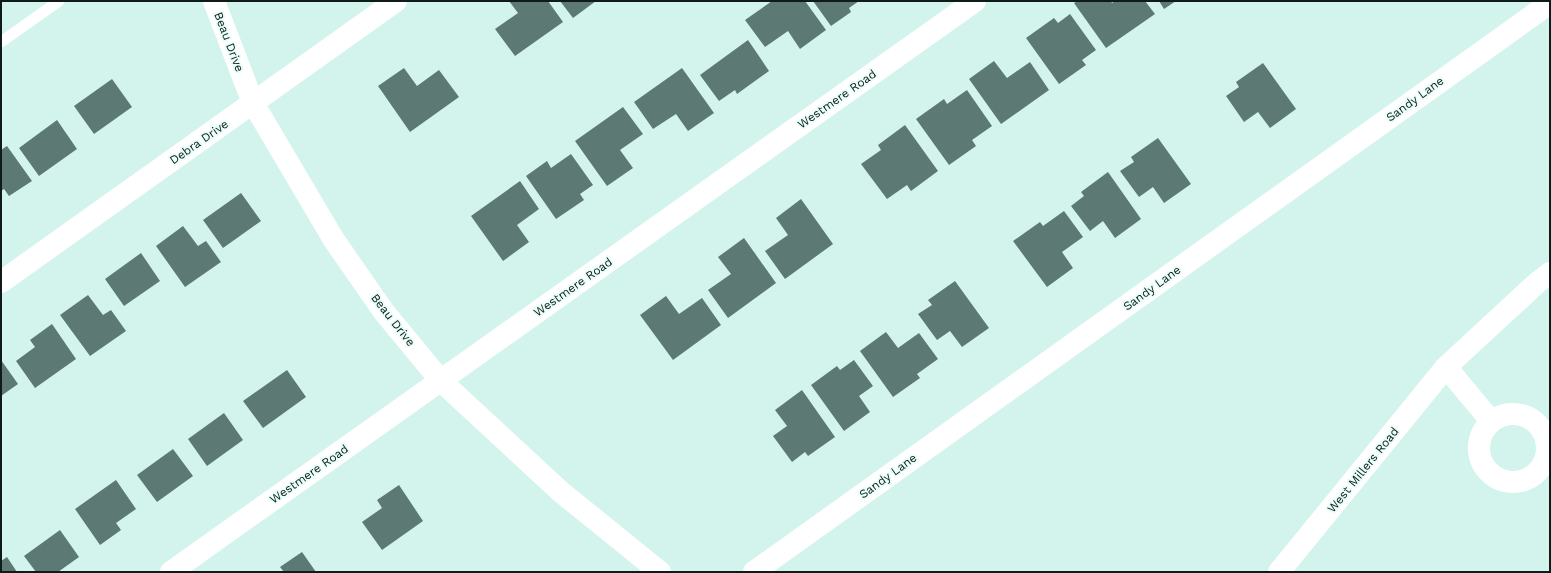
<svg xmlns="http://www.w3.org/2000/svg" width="1551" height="573" viewBox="0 0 1551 573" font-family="'Work Sans',sans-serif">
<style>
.building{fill:#5c7973}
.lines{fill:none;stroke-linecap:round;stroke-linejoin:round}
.service{stroke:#fff;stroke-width:11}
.minor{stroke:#fff;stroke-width:22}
.labels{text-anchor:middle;stroke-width:4;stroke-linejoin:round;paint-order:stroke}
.street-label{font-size:12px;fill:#0f1b18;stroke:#eafef9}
</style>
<rect width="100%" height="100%" fill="#d3f4ec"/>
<path class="building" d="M509 1H548L563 22 515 56 495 29 518 13Z
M560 1H596L573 18Z
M772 1H805L826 30 800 49 788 31 765 47 745 20Z
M813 1H859L849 8 851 12 831 26Z
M1078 1H1111L1112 3 1115 1H1145L1155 14 1106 48 1074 3Z
M1159 1H1176L1164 9Z
M1070 14 1096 50 1082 60 1086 65 1059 84 1026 38 1054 18 1058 23Z
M748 40 769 71 737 94 735 90 719 101 700 75Z
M994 61 1007 78 1030 62 1049 90 1001 124 969 79Z
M1263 63 1296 109 1270 128 1258 112 1244 122 1226 96 1239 87 1236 82Z
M404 68 417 86 439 70 459 97 410 132 378 86Z
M682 68 714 113 688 131 676 114 653 129 634 102Z
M112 79 132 107 94 134 74 106Z
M967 90 992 126 972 140 976 146 949 165 916 119 944 99 947 104Z
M623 107 643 134 620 150 633 168 607 186 575 141Z
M57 120 77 149 39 176 19 148Z
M905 125 938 171 911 191 907 185 887 199 861 164 881 150 878 145Z
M1158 138 1191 184 1164 203 1153 187 1139 197 1120 171 1134 162 1131 157Z
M7 146 32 181 9 196 4 189 1 191V150Z
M571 154 593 185 580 194 584 200 556 219 526 176 547 161 551 168Z
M1108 172 1141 219 1115 238 1103 221 1090 231 1071 206 1084 196 1081 192Z
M520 181 539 209 517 225 529 242 503 261 471 216Z
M241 193 261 221 223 248 203 220Z
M801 199 833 244 785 279 765 251 788 235 776 218Z
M1064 211 1083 237 1062 252 1073 268 1047 287 1013 241 1040 222 1043 226Z
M183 226 198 246 206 241 221 262 185 287 156 246Z
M744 238 776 283 728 318 708 290 731 274 718 257Z
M141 253 160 281 124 306 105 279Z
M955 281 989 328 962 347 950 331 937 340 918 314 932 305 928 300Z
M88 295 103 315 111 310 126 331 90 356 60 315Z
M666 296 679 314 702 298 721 325 673 360 640 315Z
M52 324 76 359 35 388 16 361 35 347 30 340Z
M886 332 898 348 919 333 938 359 917 374 920 378 893 397 860 351Z
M1 360 18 384 1 396Z
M854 360 873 386 859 396 870 412 844 431 811 385 837 366 840 370Z
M287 370 306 397 263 428 243 401Z
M802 390 835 437 808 456 805 452 792 462 773 436 787 426 775 410Z
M224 413 243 440 207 466 188 439Z
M173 449 193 476 157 502 137 475Z
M116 480 136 509 116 523 121 530 100 545 75 509Z
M399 485 423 521 382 550 362 522 382 508 377 500Z
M60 530 79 557 58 572H36L24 556Z
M302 552 316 572H284L280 567Z
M7 557 17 572H1V561Z"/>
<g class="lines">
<path class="service" d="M1 42 59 1"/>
<path class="minor" d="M214 1 253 103 334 240 384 312 441 381 561 492 660 572
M1 282 396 1
M1446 367 1491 421
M1479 448a34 34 0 1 1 68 0a34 34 0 1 1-68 0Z
M171 572 975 1
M754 572 1550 3
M1279 572 1446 367 1538 282 1550 273"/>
</g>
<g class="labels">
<g class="street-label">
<text transform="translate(229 42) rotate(69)" y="4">Beau Drive</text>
<text transform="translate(837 99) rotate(-35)" y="4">Westmere Road</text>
<text transform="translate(1415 99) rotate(-36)" y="4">Sandy Lane</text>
<text transform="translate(199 142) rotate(-35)" y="4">Debra Drive</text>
<text transform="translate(573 287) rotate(-35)" y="4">Westmere Road</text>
<text transform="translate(1152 288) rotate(-36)" y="4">Sandy Lane</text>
<text transform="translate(393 320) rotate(52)" y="4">Beau Drive</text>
<text transform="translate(1363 470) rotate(-51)" y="4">West Millers Road</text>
<text transform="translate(309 474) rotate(-35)" y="4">Westmere Road</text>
<text transform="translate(888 476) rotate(-36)" y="4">Sandy Lane</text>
</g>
</g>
<rect width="1551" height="573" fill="none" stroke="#0f1b18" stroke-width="4"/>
</svg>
